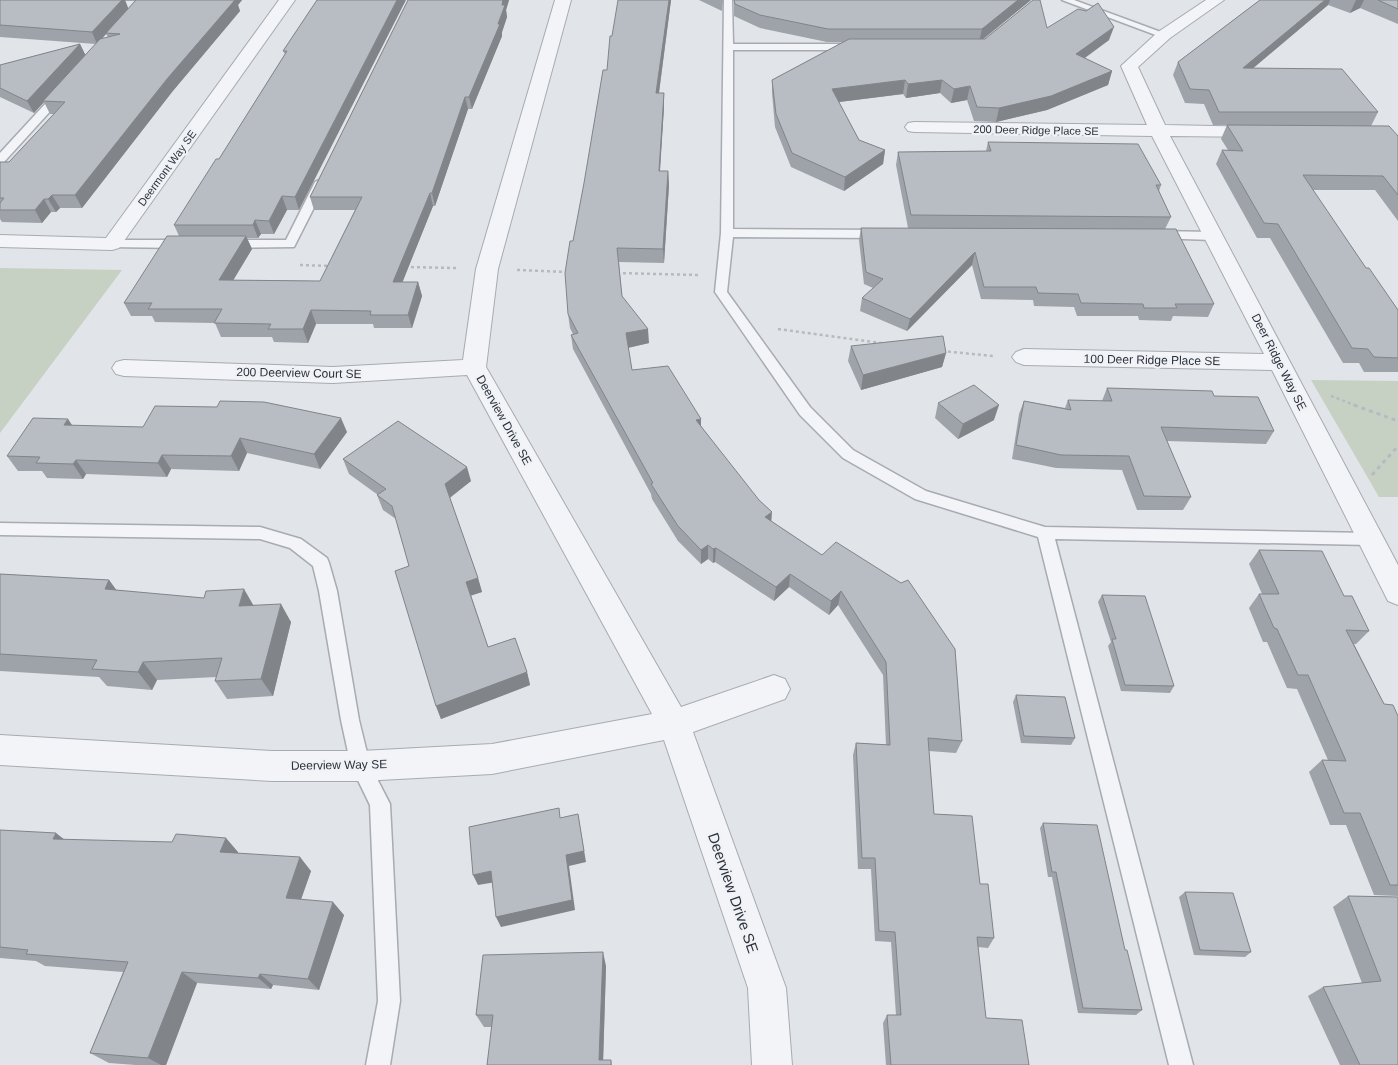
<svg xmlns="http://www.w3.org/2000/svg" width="1398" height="1065" viewBox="0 0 1398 1065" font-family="Arial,sans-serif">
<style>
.green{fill:#c7d1c3}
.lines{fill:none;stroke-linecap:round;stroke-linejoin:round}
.service-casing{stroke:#a7abb2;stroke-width:3}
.minor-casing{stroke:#a7abb2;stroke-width:2}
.path-far1{stroke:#b7bac0;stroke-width:2.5;stroke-dasharray:3 3;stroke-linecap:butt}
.path{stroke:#b7bac0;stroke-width:3;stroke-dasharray:4 4;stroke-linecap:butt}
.service{fill:#f3f4f7;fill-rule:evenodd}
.minor{fill:#f3f4f7;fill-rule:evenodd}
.wall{fill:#9ea3a9;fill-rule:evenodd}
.shaded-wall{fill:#818489}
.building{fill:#b8bdc4;stroke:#818489}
.labels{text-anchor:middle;stroke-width:4.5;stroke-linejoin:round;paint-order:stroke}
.far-street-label{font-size:11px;fill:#2b323e;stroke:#f0f2f5}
.street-label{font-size:12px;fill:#2b323e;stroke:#f0f2f5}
.near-street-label{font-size:15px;fill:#2b323e;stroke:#f0f2f5}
</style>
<rect width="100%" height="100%" fill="#e1e4e8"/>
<path class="green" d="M0 268 122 270 0 433Z
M1311 380 1398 381V497H1379Z"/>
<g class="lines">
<defs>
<path id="service" d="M724 0H732L733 44H856L861 47 856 50H733V229L882 230 888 234 882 238 733 237 727 292 810 407 853 450 926 491 1045 527 1370 533 1376 535 1378 539 1376 543 1370 545 1055 539 1193 1065H1169L1038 537 915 499 843 458 800 415 715 292 721 233Z
M1062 0H1074L1169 35 1164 38 1161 37Z
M61 90 65 91V95L4 162 0 163V153L57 91Z
M321 179 327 182 294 247 227 248 221 244 227 240H286L315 182Z
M1157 231 1213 232 1219 236 1213 240 1153 238 1151 235 1153 232Z
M112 240H182L188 244 182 248 108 247 106 244Z
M0 523 260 527 301 539 327 558 329 563 337 591 359 720 370 765 390 804 400 1001 390 1065H366L378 1001 370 805 351 766 341 720 319 591 313 566 290 548 260 539 0 535Z"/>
<path id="minor" d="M279 0H295L119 248 112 250 0 247V235L106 238Z
M555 0H571L498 269 486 367 681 707 774 675 785 679 790 689 785 699 693 732 786 988 792 1065H752L748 988 664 740 492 774 361 781H272L0 765V735L272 751H361L492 744 652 714 467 375 333 383 124 376 116 374 112 368 116 362 124 360 333 367 463 360 476 269Z
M1206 0H1224L1170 38 1138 67 1165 125 1262 127 1268 128 1271 132 1268 136 1262 137 1170 136 1398 565V605L1388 601 1272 370 1024 365 1016 362 1012 357 1016 352 1024 349 1264 354 1152 136 914 132 908 131 905 127 908 123 914 122 1147 125 1121 66 1158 32Z"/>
</defs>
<use href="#service" class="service-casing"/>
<use href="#minor" class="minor-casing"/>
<path class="path-far1" d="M300 265 331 266
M405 267 456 268
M517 270 568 272
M617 273 698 275
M778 329 881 343
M942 351 993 356
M1331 396 1357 406"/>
<path class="path" d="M1354 405 1398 421
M1372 475 1398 446"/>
<use href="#service" class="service"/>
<use href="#minor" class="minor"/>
</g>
<path class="wall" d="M0 0H242L238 5 240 11 172 92 82 208H60L56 212H51L42 223 2 222 0 219V162H9L54 114H50L44 102 34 113 0 97V65L80 44 85 55 96 44 0 37ZM125 1H135L128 9ZM106 34 108 37 102 39Z
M317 0 299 210H287L274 234H261L258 238H247L252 249 233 280 320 281 355 210H314L310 197 408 0H509L506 10 507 17 502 32V36L472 109H468L435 206H433L402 282H418L422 296 412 328H374L373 324H316L308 343 274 342 272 337H221L215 323 155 322 152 316H131L124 303 179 236 174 225 219 159 285 54 283 51Z
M671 0 659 93H664V107L660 171H668L669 185 664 263 619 262 622 296 649 343 628 348 632 370 701 419V426L771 521 822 555 962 741 956 753 929 751 934 814 980 884 994 938 988 948 978 947 986 1018 1029 1065H886L883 1023 887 1015H896L891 942 875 941 871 869H858L853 755 856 743 886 745 883 675 838 605 829 615 789 587 774 601 715 562 713 563 708 559 701 564 678 541 652 499 651 494 573 349 571 335 573 334 570 328 568 314 573 241 607 70Z
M699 0H723L722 11Z
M734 0H1031L984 39 1047 28 1109 40 1085 58 1112 71 1108 85 1047 110 996 122 974 121 967 100 951 103 940 93 906 98 903 94 839 102 859 140 885 150 883 164 844 191 791 167 775 127 772 93V80L843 42H827L760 28 734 16Z
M1260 0H1398V24L1360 8 1350 13 1328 5 1253 68 1378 112 1371 126 1398 136V221L1375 190H1312L1366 268 1398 310V372H1364L1359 363H1343L1270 238H1257L1216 164 1222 150H1228L1221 139 1227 125H1213L1204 104 1185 103 1173 75 1178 62Z
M988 142 1161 185 1159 191 1171 217 1165 229 1214 304 1208 317 1173 316 1171 321 1139 320 1138 316H1077L1074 307 1034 306 1033 300 981 299 972 265 907 331 860 311 862 298 873 288 864 284 859 240 861 228H908L896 165 898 152 986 151Z
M851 346 946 353 942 367 861 390 848 361Z
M1107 388 1214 396 1274 431 1266 444 1167 441 1191 497 1183 510H1137L1122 470 1056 468 1012 459 1019 414 1024 401 1065 408 1068 400 1102 401Z
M938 403 994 420 958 439 935 418Z
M72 426 347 432 320 469 247 453 239 471 171 469 167 477 86 474 83 479 47 478 42 471H18L7 456Z
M343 459 471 481 450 498 478 578 482 592 471 595 488 647 527 672 530 685 441 719 436 706 409 566 396 519 383 510 377 495H378L349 474Z
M1259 550 1344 596 1369 631 1356 644H1354L1384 704 1398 716V896L1374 895 1346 825H1330L1309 772 1322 760H1328L1297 689 1287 688 1267 642H1263L1249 608 1259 594H1262L1249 564Z
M0 574 109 580 116 590 254 605 291 622 273 696 227 699 215 681 216 677 157 680 152 690 107 686 99 677 0 671Z
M1102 595 1174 686 1170 693 1121 691 1108 646 1111 642 1098 602Z
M1016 695 1075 738 1071 745 1021 743 1013 702Z
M1043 823 1125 950 1142 1010 1136 1015 1078 1013 1052 877H1048L1040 828Z
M0 830 64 839 238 852V853L311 871 301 899 344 915 319 990 273 985 271 989 197 983 166 1065H136L109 1063 90 1053 123 972 45 966 36 961 0 958Z
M1185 892 1251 952 1245 957 1194 955 1179 897Z
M1348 896 1398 897V1065H1340L1308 996 1323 987 1362 983 1333 907Z
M606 966 603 1060H611L612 1065H487L492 1027H484L476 1015Z"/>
<path class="shaded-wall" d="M122 0H125L129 10 106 33V34L97 44 92 32Z
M230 0H242L238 5 240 11 172 92 82 208 75 195Z
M397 0H406L299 210 295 197Z
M503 0H509L506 10 507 17 502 32V36L472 109 469 97 498 24 502 5Z
M669 0H671L657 107 656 93Z
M1018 0H1031L979 42 982 29Z
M1325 0H1330L1328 5 1238 81 1243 68Z
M1356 0H1364L1360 8 1350 13Z
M1114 27 1109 40 1072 67 1076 54Z
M80 44 86 56 43 101 44 102 34 113 27 101Z
M1112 71 1108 85 1047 110 996 122 999 108Z
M905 80 903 94 831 103 832 89Z
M942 80 940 93 906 98 908 84Z
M970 86 967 100 951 103 954 89Z
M664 93V107L659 185V171Z
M465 97 468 109 435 206 432 193Z
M885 150 883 164 844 191 845 177Z
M668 171 669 185 664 263 663 249Z
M430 193 433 206 397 296 393 282Z
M52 195 60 208 56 212 48 199Z
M282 196 287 210 274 234 269 221Z
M44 199 51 212 42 223 35 210Z
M255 220 261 234 258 238 253 225Z
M246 236 252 249 225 294 219 280Z
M975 252 972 265 907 331 910 319Z
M418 282 422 296 412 328 408 315Z
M311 310 316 324 308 343 303 329Z
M648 329 649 343 627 348 626 333Z
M946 353 942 367 861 390 863 375Z
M999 405 994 420 958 439 963 424Z
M341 418 347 432 320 469 314 454Z
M68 419 78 434 64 425Z
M701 419V433L696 420Z
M240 438 247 453 239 471 231 456Z
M162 455 171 469 167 477 158 463Z
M76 460 86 474 83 479 73 464Z
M467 467 471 481 449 498 445 484Z
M772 512 771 527 765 517Z
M708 545V559L701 564V550Z
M716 548 715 562 713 563V549Z
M790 574 789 587 774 601 776 587Z
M478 578 482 592 470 596 466 582Z
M109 580 123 599 105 589Z
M244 589 255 608 239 606Z
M841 591 838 605 829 615 831 601Z
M281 604 291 622 273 696 261 679Z
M143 662 157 680 152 690 138 672Z
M527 672 530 685 441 719 436 706Z
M578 814 586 862 569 866 575 910 501 927 496 917 566 855Z
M56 833 74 847 53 839Z
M226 838 238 852 233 866 220 852Z
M300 857 311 871 297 911 286 898Z
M491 871 496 882 478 885 473 875Z
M333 902 344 915 319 990 308 979Z
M603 952 606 966 603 1065 599 1060Z
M182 972 197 983 166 1065H161L148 1058Z
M260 974 273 985 271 989 258 978Z"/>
<path class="building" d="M0 0H122L92 32 0 25Z
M136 0H235L167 79 75 195H52L48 199H44L35 210H0V203L4 198H0V162H9L65 102 43 101 100 39 120 34 106 33Z
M317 0H397L295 197 282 196 269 221 255 220 253 225H174L216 159H219L287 51H283Z
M408 0H503L502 5H505L498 24H500L469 97H465L432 193H430L393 282H418L408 315H370L371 311 311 310 303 329H268L271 324 214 323 222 309H148L152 303H124L167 236H246L219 280 320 281 362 197H310Z
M618 0H669L656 93H664L659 171H668L663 249 617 248 622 296 648 329 626 333 632 370 668 366 701 419 696 420 759 500 772 512 765 517 822 555 836 542 901 583 908 580 955 649 962 741 928 738 934 814 972 816 980 884H988L994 938 977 937 986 1018 1022 1020 1029 1065H891L887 1015H901L895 932 879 931 875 858H862L856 743 890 745 886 662 841 591 831 601 790 574 776 587 716 548 713 549 708 545 701 550 678 526 651 484 653 483 571 335 578 333 568 314 565 273 570 241H573L584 183 603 70H607L610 36H612Z
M734 0H1018L982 29H828L760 15 735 4Z
M1033 0H1040L1047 28 1078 9 1086 11 1098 3 1114 27 1076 54 1112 71 1051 96 999 108 977 107 970 86 954 89 942 80 908 84 905 80 832 89 859 140 885 150 845 177 792 153 776 114 772 80 849 39H985Z
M1260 0H1325L1243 68 1342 69 1378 112H1219L1209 90 1190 89 1178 62Z
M1378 0H1398V9Z
M80 44 27 101 0 88V65Z
M1227 125 1389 126 1398 136V195L1383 176 1303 175 1366 268H1369L1398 310V358L1374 357 1368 349 1352 348 1278 224 1264 223 1222 150 1243 151Z
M988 142 1138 144 1161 185H1156L1171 217 911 215 898 152 991 151Z
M861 228 1176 229 1214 304H1175L1177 308H1144L1143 304 1081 303 1078 294 1038 293 1036 287H984L975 252 910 319 862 298 883 279 866 272Z
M943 336 946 353 863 375 851 346Z
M974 385 999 405 963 424 938 403Z
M1107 388 1212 391 1214 396 1258 397 1274 431 1161 427 1191 497 1144 496 1129 456 1061 455 1016 445 1024 401 1071 410 1068 400 1112 401Z
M220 401 264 402 341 418 314 454 240 438 231 456 162 455 158 463 76 460 73 464 36 463 40 457 7 456 33 418 68 419 64 425 143 427 155 406 217 407Z
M398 421 467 467 445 484 478 578 466 582 488 647 515 638 527 672 436 706 395 571 409 566 392 506 377 495 386 489 343 459Z
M1259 550 1322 551 1344 596H1352L1369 631 1346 630 1384 704 1393 705 1398 716V885H1390L1360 813H1344L1322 760 1346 761 1308 675H1298L1277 629 1274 628 1259 594H1279Z
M0 574 109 580 105 589 204 598 206 591 244 589 239 606 281 604 261 679 215 681 222 658 143 662 138 672 92 669 97 660 0 654Z
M1102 595 1145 596 1174 686 1125 685 1112 639H1116Z
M1016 695 1065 697 1075 738 1024 736Z
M559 808 560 818 578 814 584 851 566 855 572 900 496 917 491 871 473 875 469 827Z
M1043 823 1097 825 1125 950H1127L1142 1010 1083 1008 1056 872H1052Z
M0 830 56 833 53 839 172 842 176 834 226 838 220 852 300 857 286 898 333 902 308 979 260 974 258 978 182 972 148 1058 90 1053 128 962 26 954 28 950 0 947Z
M1185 892 1233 893 1251 952 1200 950Z
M1348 896 1398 897V1065H1360L1323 987 1381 981Z
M603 952 599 1060H611V1065H487L493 1015H476L483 955Z"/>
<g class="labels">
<g class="far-street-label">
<text transform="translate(1036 130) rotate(1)" y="4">200 Deer Ridge Place SE</text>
<text transform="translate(167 168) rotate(-54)" y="4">Deermont Way SE</text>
</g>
<g class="street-label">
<text transform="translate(1152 360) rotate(1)" y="4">100 Deer Ridge Place SE</text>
<text transform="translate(1279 362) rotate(63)" y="4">Deer Ridge Way SE</text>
<text transform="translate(299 373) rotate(1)" y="4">200 Deerview Court SE</text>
<text transform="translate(504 420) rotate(61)" y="4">Deerview Drive SE</text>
<text transform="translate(339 765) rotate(-1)" y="4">Deerview Way SE</text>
</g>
<g class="near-street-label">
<text transform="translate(733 893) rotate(71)" y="5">Deerview Drive SE</text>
</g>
</g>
</svg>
